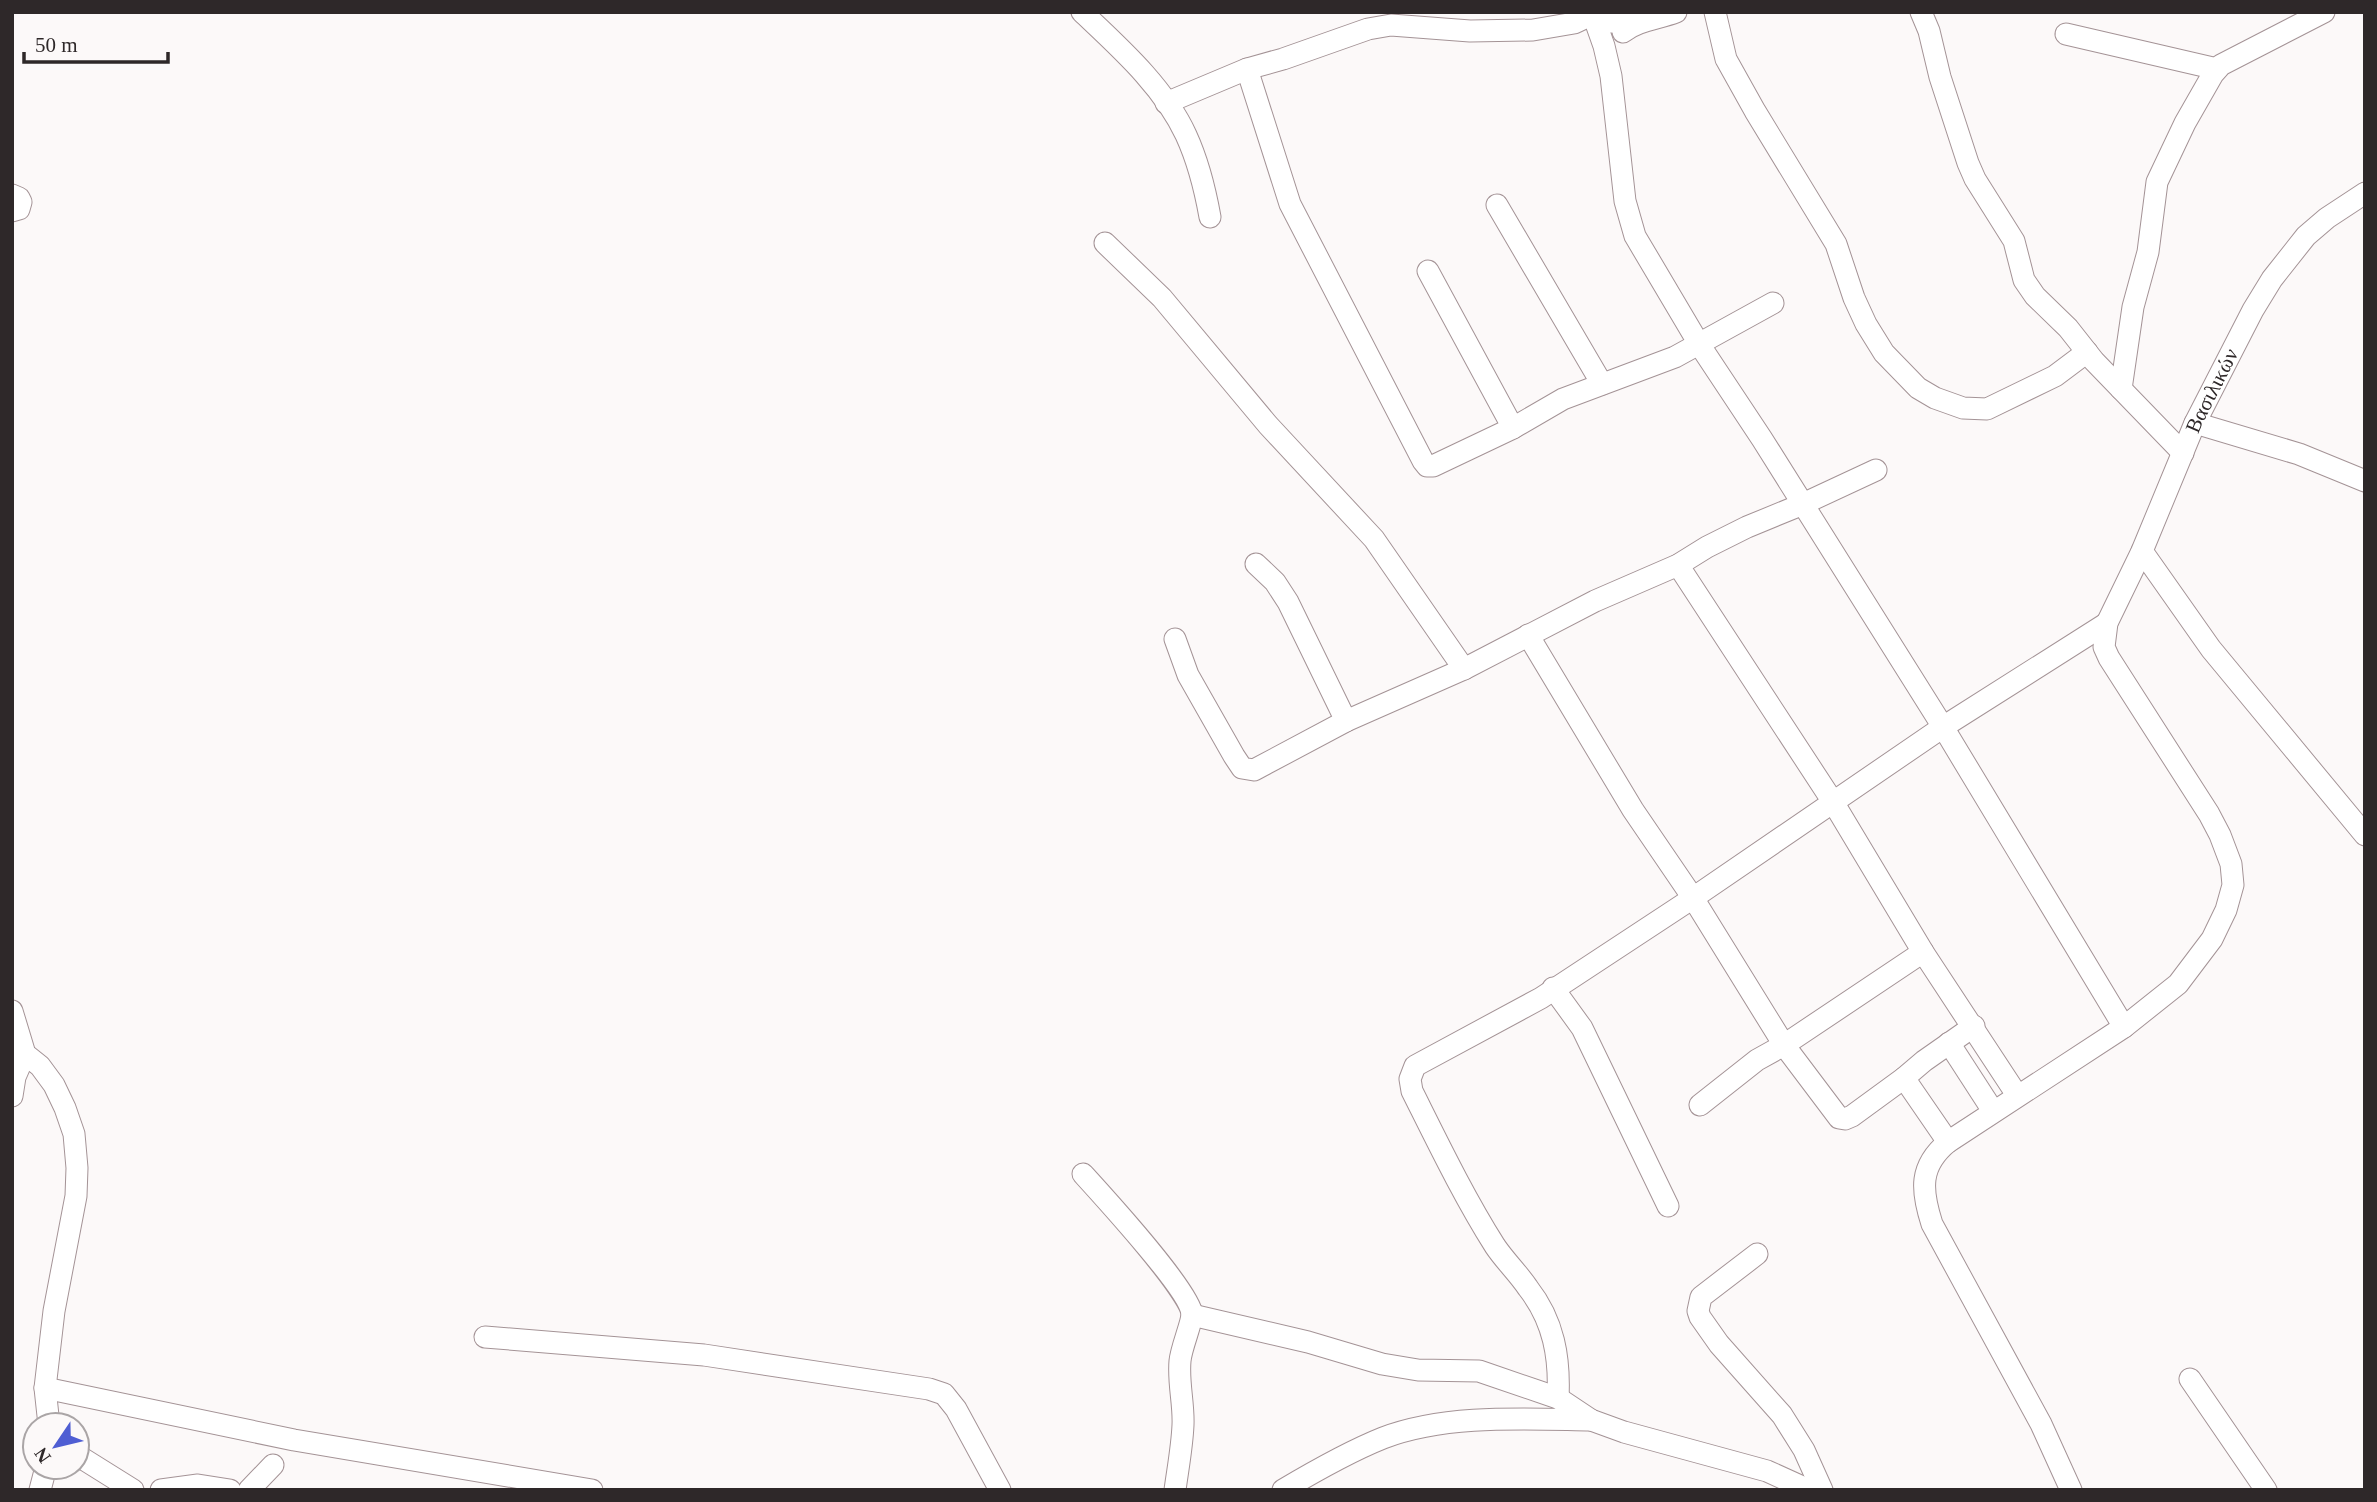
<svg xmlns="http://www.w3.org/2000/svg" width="2377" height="1502" viewBox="0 0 2377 1502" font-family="'Times New Roman',serif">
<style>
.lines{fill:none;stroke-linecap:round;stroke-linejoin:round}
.minor-casing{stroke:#a49396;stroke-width:23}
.minor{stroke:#fff;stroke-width:21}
.labels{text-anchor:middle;stroke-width:7;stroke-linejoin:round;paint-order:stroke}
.street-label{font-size:21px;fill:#2e2829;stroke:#fcf9f9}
</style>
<rect width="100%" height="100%" fill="#fcf9f9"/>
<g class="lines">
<defs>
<g id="minor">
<path d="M1082 12C1120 48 1164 87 1186 135 1198 161 1205 189 1210 217"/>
<path d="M1592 12 1604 46 1611 76 1625 201 1635 236 1699 344 1762 439 1943 727 2124 1027"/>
<path d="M1715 12 1726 59 1755 111 1836 244 1854 298 1866 324 1884 353 1918 388 1935 398 1963 408 1987 409 2055 376 2087 352"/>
<path d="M1921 12 1929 31 1940 77 1968 163 1975 179 2014 241 2024 280 2035 296 2068 328 2094 361 2183 453"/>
<path d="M1623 32C1638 20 1658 19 1676 12"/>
<path d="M2066 34 2217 69"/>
<path d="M1247 69 1290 204 1423 461 1427 466H1433L1513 428 1563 399 1675 357 1773 303"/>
<path d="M1166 103 1247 69 1283 59 1368 29 1391 25 1470 31 1533 30 1574 23 1593 14 1611 22 1634 23"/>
<path d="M12 195 19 198 21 202 19 209 12 211"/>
<path d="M1497 205 1602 384"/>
<path d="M1105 243 1162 298 1268 425 1374 539 1464 669"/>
<path d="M1428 271 1513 428"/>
<path d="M2121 389 2133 307 2148 252 2157 182 2185 123 2213 74 2221 65 2324 12"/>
<path d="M2195 423 2299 454 2365 481"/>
<path d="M2142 551 2211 649 2365 835"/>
<path d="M1256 564 1275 582 1288 602 1346 721"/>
<path d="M1678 565 1833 802 1923 952 2017 1095"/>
<path d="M1528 635 1633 810 1693 898 1784 1045 1923 952"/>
<path d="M1175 639 1188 675 1234 756 1242 768 1254 770 1346 721 1464 669 1595 601 1678 565 1707 547 1747 527 1803 504 1876 470"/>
<path d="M1553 988 1582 1028 1668 1206"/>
<path d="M12 1011 25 1054 40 1066 54 1085 65 1108 74 1134 77 1168 76 1196 54 1311 45 1388 49 1425"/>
<path d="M1949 1043 1993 1111"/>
<path d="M12 1096 15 1077 25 1054"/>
<path d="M1700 1105 1757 1060 1784 1045 1839 1118 1845 1119 1852 1116 1904 1078"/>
<path d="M1948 1142 1904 1078 1924 1061 1974 1026"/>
<path d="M1083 1174C1103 1196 1190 1291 1192 1314 1192 1323 1181 1348 1180 1361 1178 1383 1184 1404 1183 1425 1182 1447 1178 1468 1175 1490"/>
<path d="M1757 1254 1701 1297 1698 1311 1700 1317 1719 1344 1782 1415 1804 1450 1822 1490"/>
<path d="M1192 1315 1308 1342 1382 1364 1418 1370 1479 1371 1558 1398 1591 1420 1624 1432 1767 1471 1809 1490"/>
<path d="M485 1337 704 1355 929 1389 944 1394 956 1409 1000 1490"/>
<path d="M2190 1379 2266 1490"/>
<path d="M45 1388 294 1440 592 1490"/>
<path d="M1558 1398C1560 1358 1554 1321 1528 1288 1518 1273 1505 1261 1495 1246 1464 1197 1438 1143 1412 1091L1410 1079 1415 1066 1541 998 1693 898 1943 727 2107 623"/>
<path d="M77 1455 133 1490"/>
<path d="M40 1490 46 1467"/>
<path d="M161 1490 198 1485 230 1490"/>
<path d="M249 1490 273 1465"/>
<path d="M1283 1490C1315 1471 1348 1452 1383 1438 1446 1414 1525 1419 1591 1420"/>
<path id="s1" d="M2071 1490 2041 1424 1932 1224C1921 1190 1919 1166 1948 1142L2124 1027 2178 984 2212 939 2226 910 2233 885 2231 864 2220 835 2209 814 2109 658 2104 647 2107 623 2142 551 2195 423 2253 310 2272 279 2306 236 2327 218 2365 193"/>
</g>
</defs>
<use href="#minor" class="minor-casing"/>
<use href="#minor" class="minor"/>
</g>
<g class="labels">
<g class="street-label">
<text dy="7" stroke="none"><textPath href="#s1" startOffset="1337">Βασιλικών</textPath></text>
</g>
</g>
<rect width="2377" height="1502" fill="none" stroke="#2e2829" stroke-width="28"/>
<g transform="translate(56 1446) rotate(235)"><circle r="33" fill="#fcf9f9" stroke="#aaa5a6" stroke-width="2"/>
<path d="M0-5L12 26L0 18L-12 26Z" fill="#4f5ed3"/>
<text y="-10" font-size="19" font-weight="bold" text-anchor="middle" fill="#2e2829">N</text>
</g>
<path d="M24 52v10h144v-10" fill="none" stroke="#2e2829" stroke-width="3.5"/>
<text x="35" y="52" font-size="21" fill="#2e2829" stroke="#fcf9f9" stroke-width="5" paint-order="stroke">50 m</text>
</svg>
